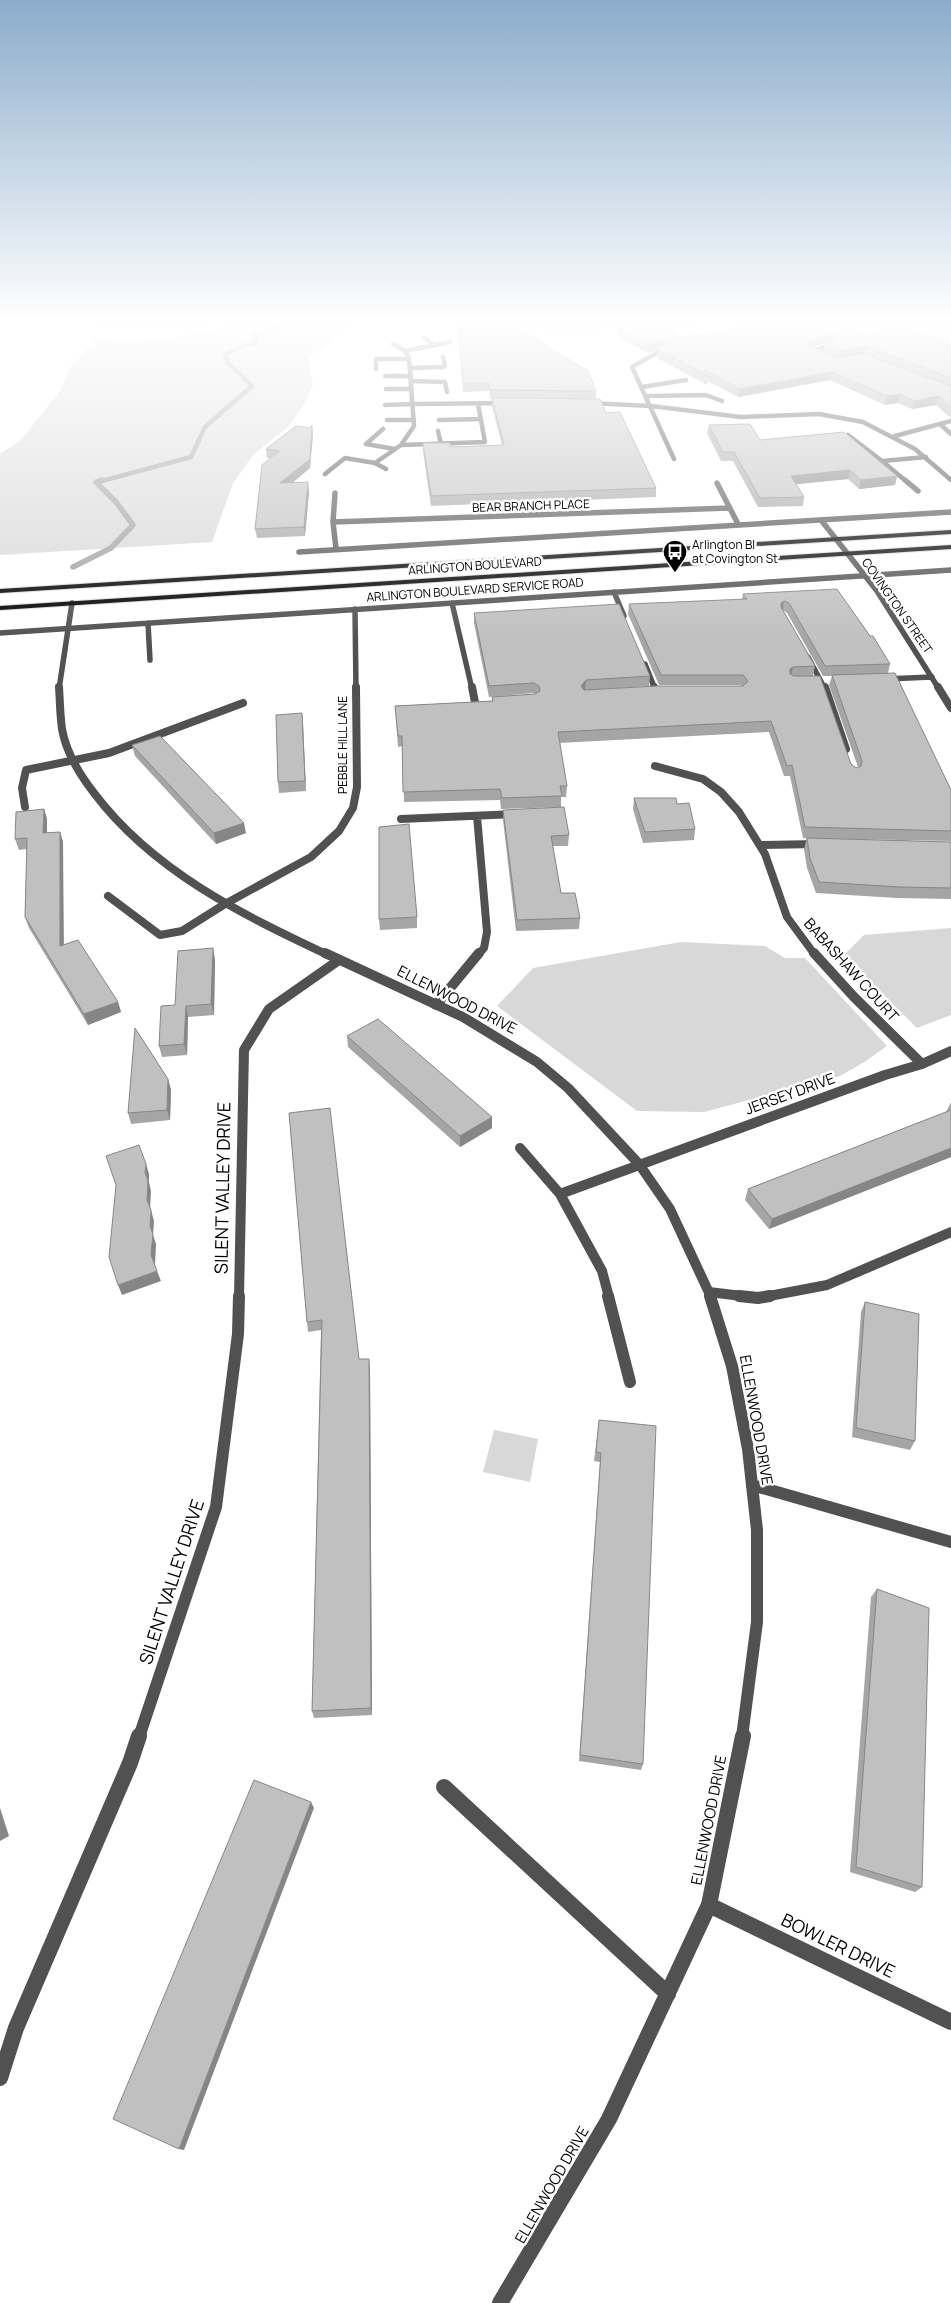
<svg xmlns="http://www.w3.org/2000/svg" width="951" height="2303" viewBox="0 0 951 2303" font-family="Manrope,sans-serif">
<style>
.green{fill:#d8d8d8}
.lines{fill:none;stroke-linecap:round;stroke-linejoin:round}
.stream-far1{stroke:#9f9f9f;stroke-width:4.5}
.stream{stroke:#9f9f9f;stroke-width:5.5}
.primary-casing{stroke:#dbdbdb;stroke-width:2}
.service-far1{stroke:#515151;stroke-width:4.5}
.service{stroke:#515151;stroke-width:5.5}
.minor-far5{stroke:#515151;stroke-width:4.5}
.minor-far4{stroke:#515151;stroke-width:5.5}
.minor-far3{stroke:#515151;stroke-width:8}
.minor-far2{stroke:#515151;stroke-width:10}
.minor-far1{stroke:#515151;stroke-width:12}
.minor{stroke:#515151;stroke-width:16}
.tertiary-far4{stroke:#515151;stroke-width:5.5}
.tertiary-far3{stroke:#515151;stroke-width:8}
.tertiary-far2{stroke:#515151;stroke-width:10}
.tertiary-far1{stroke:#515151;stroke-width:12}
.tertiary{stroke:#515151;stroke-width:16}
.primary{fill:#000;fill-rule:evenodd}
.wall{fill:#a5a5a5;fill-rule:evenodd}
.shaded-wall{fill:#868686}
.building{fill:#c0c0c0;stroke:#868686}
.labels{text-anchor:middle;stroke-width:5;stroke-linejoin:round;paint-order:stroke}
.far-street-label{font-size:12px;fill:#000;stroke:#fff}
.far-poi-label{font-size:12px;fill:#000;stroke:#fff;text-anchor:start}
.street-label{font-size:15px;fill:#000;stroke:#fff}
.near-street-label{font-size:18px;fill:#000;stroke:#fff}
</style>
<rect width="100%" height="100%" fill="#fff"/>
<path class="green" d="M94 320H221C183 334 140 328 100 327Z
M248 320H368L344 327 329 345 308 356 313 385 304 404 289 426 253 455 233 483 212 542 0 555V454L20 441 61 390 70 368 97 338C157 342 191 337 248 320Z
M483 320H951V348L912 334 814 324 746 322 566 331 511 327 513 323Z
M951 928V1015L917 1028 844 955 864 935Z
M681 942 765 946 785 958H805L887 1046 866 1061 840 1076 704 1112 637 1111 497 1006 533 968Z
M494 1430 538 1439 530 1482 483 1472Z"/>
<g class="lines">
<path class="stream-far1" d="M98 482 191 457 205 427 252 386 228 363 225 354 257 341 254 334 301 320"/>
<path class="stream" d="M73 567 111 548 133 525 116 502 96 482 102 480"/>
<defs>
<path id="primary" d="M951 530V534L0 593V589Z
M951 545V549L0 610V606Z"/>
</defs>
<use href="#primary" class="primary-casing"/>
<path class="service-far1" d="M424 338 435 345
M393 344 405 351
M410 368 442 367 445 366 443 357
M376 369V359H409
M385 376H411
M411 381 445 382 447 392
M642 387 686 380
M386 389H412
M646 396 706 395 722 401
M385 405 414 404
M387 420H414
M439 420 480 419
M940 424 951 434
M383 429 366 444 395 449
M438 431 441 444
M848 435 882 461 926 457
M882 461 907 482
M325 474 345 458 375 463"/>
<path class="service" d="M905 480 918 491"/>
<path class="minor-far5" d="M660 351 632 367 674 459
M815 353 810 351 831 346
M589 403 651 406 741 417 819 414 863 422 915 449 951 480
M414 404 505 403
M895 436 951 421
M401 445 485 442 478 404
M386 469 375 463 401 445 414 426 409 359 405 351 450 342"/>
<path class="minor-far4" d="M717 483 738 524
M335 493 333 522 336 549
M821 520 877 591 939 689
M333 522 729 508
M299 552 951 512
M614 592 624 616
M452 603 472 689
M355 609 356 689
M148 623 150 660
M0 633 951 570
M808 657 825 689
M645 664 655 689
M885 679 932 677"/>
<path class="minor-far3" d="M472 687 475 702
M654 687 656 691
M825 687 846 749
M938 687 951 708
M655 766 703 779 721 792 739 812 765 854 787 917 815 955
M25 807 22 788 26 770 109 753 243 703
M477 816 487 932 484 948 478 955
M401 819 516 814
M760 845 819 844
M108 896 160 935 182 931 225 904 311 857 339 831 353 808 357 787 356 687"/>
<path class="minor-far2" d="M814 953 854 997 922 1064
M436 1005 479 953
M520 1148 560 1194 885 1075 922 1064 951 1051
M560 1194 602 1271 609 1297
M709 1292 750 1297
M239 1297 244 1050 269 1009 339 960
M764 1297 827 1285 951 1232"/>
<path class="minor-far1" d="M608 1296 630 1382
M739 1296 758 1298 770 1296
M752 1485 951 1542
M139 1737 216 1507 238 1334 239 1296"/>
<path class="minor" d="M444 1787 668 1994
M709 1905 951 2022
M0 2078 16 2028 130 1763 139 1736"/>
<path class="tertiary-far4" d="M59 689 72 603"/>
<path class="tertiary-far3" d="M59 687C60 701 60 715 62 729 66 752 80 775 94 793 153 871 241 914 328 955"/>
<path class="tertiary-far2" d="M325 953 463 1017 537 1062 568 1088 639 1164 670 1209 711 1297"/>
<path class="tertiary-far1" d="M710 1296 732 1366 748 1449 757 1530V1622L742 1737"/>
<path class="tertiary" d="M500 2303 609 2119 709 1905 743 1736"/>
<use href="#primary" class="primary"/>
</g>
<path class="wall" d="M810 322 865 334 951 345V418L936 405 912 409 898 403 885 405 830 380 738 397 708 381 707 385 657 358 658 349 648 353 618 337V329L680 338 781 323ZM825 344 823 352 811 347 813 346Z
M458 326 596 391V399L606 413 656 488V497L431 506 423 452V443L450 447 502 445 492 407V399H490L489 391 463 392Z
M312 425 313 434 310 468 292 483 309 492 305 536 257 538 255 529 270 458H267L266 449 309 428Z
M709 425 760 440 897 476 895 485 859 489 848 479 796 484 804 497 803 506 758 507 733 461H721L707 433Z
M837 589 890 664 888 673 951 790V841L803 838 790 776H784L769 732 559 743 567 786 566 797H561V807L501 809 500 800 404 802 403 746 398 747 395 706 492 701V697L535 694 534 693 489 697 474 623V613L650 676 649 686 589 690 742 686 741 685H659L628 614 629 604 742 599 743 594ZM783 610 787 613 823 676H832L829 685 858 767 856 768 851 764 813 676 815 666Z
M302 713 306 791 279 793 278 782Z
M132 745 246 833 216 844 135 756Z
M634 798 677 804 695 829 694 840 643 843 633 809Z
M44 809 47 819V833L60 832 63 842V945L118 1002 121 1012 88 1025 29 928 25 917 27 849 19 850 15 839Z
M503 810 569 835 568 846H553L561 893 580 918 579 929 516 931 503 820Z
M807 838 951 842V899L897 898 816 893 807 868 804 849Z
M417 917V928L380 930 379 919Z
M215 959 214 1015 188 1017 187 1055 162 1057 159 1046 175 1005Z
M347 1036 492 1128 460 1147 348 1047Z
M168 1079 171 1090 170 1120 131 1124 128 1113Z
M951 1102V1157L769 1229 745 1200 748 1189 946 1112Z
M289 1113 359 1359 370 1369 372 1715 314 1718 312 1711 321 1330 308 1332 307 1322Z
M865 1302 915 1441 910 1450 852 1437 861 1312Z
M599 1420 643 1764 641 1770 579 1761 600 1462 594 1461Z
M877 1589 922 1887 915 1892 850 1872 871 1597Z"/>
<path class="shaded-wall" d="M834 334 833 342 809 347 808 342 811 339Z
M662 339V347L648 353 649 345Z
M866 346 864 354 839 359 841 350Z
M832 372 830 380 738 397 740 389Z
M900 394 898 403 885 405 887 396Z
M939 396 936 405 912 409 914 401Z
M312 425 313 434 310 468 281 492 280 483Z
M850 470 848 479 789 485 791 476Z
M897 476 895 485 859 489 861 480Z
M308 482 309 492 305 536 304 527Z
M784 601 783 610 779 613 781 603Z
M793 667 791 677 788 679 790 669Z
M586 680 585 690 580 696 581 686Z
M302 713 303 723 306 791 305 781Z
M44 809 47 819V844L43 833Z
M244 823 246 833 216 844 214 833Z
M60 832 63 842 64 957 60 946Z
M213 948 215 959 214 1015 211 1004Z
M118 1002 121 1012 88 1025 84 1014Z
M186 1006 188 1017 187 1055 184 1044Z
M168 1079 171 1090 170 1120 167 1110Z
M492 1117V1128L460 1147V1136Z
M951 1144V1157L769 1229 772 1219Z
M146 1164 149 1174V1182L151 1191 150 1210 147 1200 145 1173Z
M151 1210 154 1221 153 1235 156 1244 155 1265 151 1255 150 1226Z
M157 1271 161 1281 122 1295 118 1285Z
M369 1359 370 1369 372 1715 371 1708Z
M311 1802 314 1808 184 2150 179 2149Z
M0 1808 9 1836 0 1841Z"/>
<path class="building" d="M797 320H806L810 322 821 320H831L865 334 900 328 951 345V378L866 346 841 350 825 344 836 340 834 334 811 339 808 342 810 346 839 358 864 354 951 386V407L939 396 914 401 900 394 887 396 832 372 740 389 704 370 708 376 657 349 665 344 662 339 649 345 618 329 672 327 680 338 775 321 781 323Z
M492 321 497 324 508 322 588 371 596 391 490 390 489 383H463L458 326Z
M492 398 600 399 606 413 620 412 656 488 431 496 423 443H450V447L504 445Z
M750 424 760 440 844 432 897 476 861 480 850 470 791 476 804 497 760 498 734 452H723L709 425Z
M312 425 310 459 280 483 308 482 304 527 255 529 262 465 279 451 266 449 296 426 309 428Z
M837 589 870 636H873L890 664 825 666 789 603 784 601 781 603V607L815 666 793 667 790 669V674L794 676H820L851 764 856 768 861 766 862 761 832 675 895 673 951 790V831L805 827 792 765 787 766 771 721 558 732 567 786H560L562 796 502 798 500 789 403 792 402 736H398L395 706 493 701 492 697 535 694 540 691 539 686 534 683 489 686 474 613 619 604 650 676 586 680 581 686 584 690 657 686H743L748 681 743 675H661L629 604 747 599 743 594Z
M302 713 305 781 278 782 276 715Z
M160 736 244 823 214 833 132 745Z
M634 798H676L677 804 689 803 695 829 645 832Z
M564 807 569 835 551 836 561 893H575L580 918 517 920 503 810Z
M44 809 43 833 60 832V946L78 940 118 1002 84 1014 25 917 27 838 15 839 16 812Z
M409 824 417 917 379 919V827Z
M807 838 951 842V888L900 887 819 882 810 858Z
M213 948 211 1004 186 1006 184 1044 159 1046 161 1006 175 1005 178 951Z
M378 1019 492 1117 460 1136 347 1036Z
M135 1028 168 1079 167 1110 128 1113Z
M330 1108 359 1359H369L371 1708 312 1711 322 1320 307 1322 289 1113Z
M951 1110V1148L772 1219 748 1189Z
M139 1145 146 1164 145 1173 148 1180 147 1200 151 1210 150 1226 153 1234 151 1255 157 1271 118 1285 109 1257 116 1185 106 1156Z
M865 1302 919 1314 915 1441 856 1428Z
M599 1420 656 1426 643 1764 580 1755 601 1453 596 1452Z
M877 1589 929 1608 922 1887 856 1867Z
M254 1780 311 1802 179 2149 113 2119Z"/>
<linearGradient id="sky" x2="0" y2="1"><stop stop-color="#8baccb"/><stop offset="0.5" stop-color="#fff"/><stop offset="1" stop-color="#fff" stop-opacity="0"/></linearGradient>
<rect width="951" height="643" fill="url(#sky)"/>
<defs>
<symbol id="bus-pin" viewBox="-11 -11 22 30"><path d="M0 17L-7.5 6A9.5 9.5 0 1 1 7.5 6Z" fill="#000" stroke="#fff"/><path d="M-5-6H5V4H4V6H2V4H-2V6H-4V4H-5ZM-3.5-4V0h7V-4ZM-3.5 1.2v1.5H-2V1.2ZM2 1.2v1.5H3.5V1.2Z" fill="#fff"/></symbol>
</defs>
<g fill-rule="evenodd">
<use href="#bus-pin" x="661" y="538" width="28" height="38"/>
</g>
<g class="labels">
<g class="far-street-label">
<text transform="translate(531 506) rotate(-2)" y="4">BEAR BRANCH PLACE</text>
<text transform="translate(475 566) rotate(-4)" y="4">ARLINGTON BOULEVARD</text>
<text transform="translate(475 590) rotate(-4)" y="4">ARLINGTON BOULEVARD SERVICE ROAD</text>
<text transform="translate(897 606) rotate(55)" y="4">COVINGTON STREET</text>
<text transform="translate(343 745) rotate(-90)" y="4">PEBBLE HILL LANE</text>
</g>
<g class="far-poi-label">
<text x="692" y="549">Arlington Bl<tspan x="692" dy="14">at Covington St</tspan></text>
</g>
<g class="street-label">
<text transform="translate(851 970) rotate(48)" y="5">BABASHAW COURT</text>
<text transform="translate(457 1000) rotate(27)" y="5">ELLENWOOD DRIVE</text>
<text transform="translate(790 1094) rotate(-20)" y="5">JERSEY DRIVE</text>
<text transform="translate(756 1420) rotate(80)" y="5">ELLENWOOD DRIVE</text>
<text transform="translate(709 1820) rotate(-79)" y="5">ELLENWOOD DRIVE</text>
<text transform="translate(552 2185) rotate(-60)" y="5">ELLENWOOD DRIVE</text>
</g>
<g class="near-street-label">
<text transform="translate(223 1188) rotate(-89)" y="6">SILENT VALLEY DRIVE</text>
<text transform="translate(172 1582) rotate(-72)" y="6">SILENT VALLEY DRIVE</text>
<text transform="translate(838 1946) rotate(26)" y="6">BOWLER DRIVE</text>
</g>
</g>
</svg>
